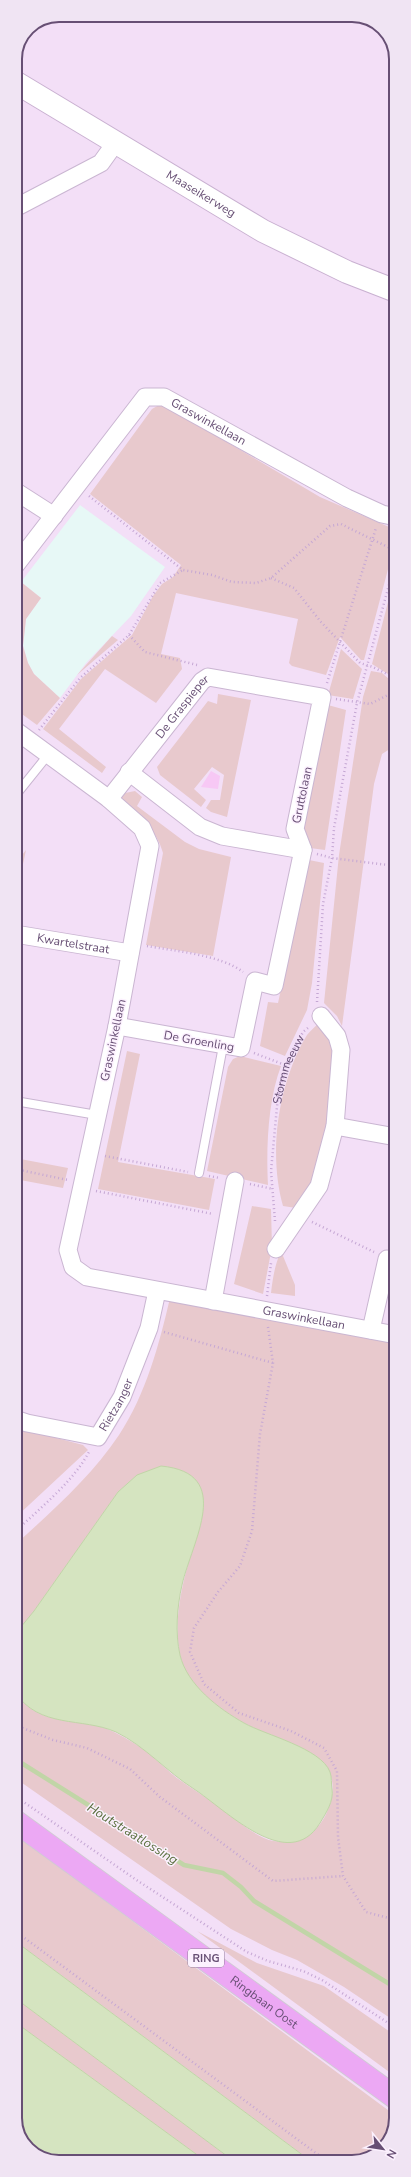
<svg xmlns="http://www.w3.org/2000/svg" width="411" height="2177" viewBox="0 0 411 2177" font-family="'Nunito Sans',sans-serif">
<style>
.residential{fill:#f3dff7}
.education{fill:#e7f8f6}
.green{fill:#e8c9cd}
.sand{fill:#f7c8f5}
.water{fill:#d5e4c0;stroke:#c1d5a7}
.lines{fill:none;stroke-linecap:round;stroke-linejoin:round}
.stream{stroke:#c1d5a7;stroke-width:4.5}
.lane-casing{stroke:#cab6d2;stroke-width:10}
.street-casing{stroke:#cab6d2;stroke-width:19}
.secondary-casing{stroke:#c9b1d1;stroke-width:24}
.primary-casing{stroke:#d1cad5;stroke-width:24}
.path{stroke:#c5a7d4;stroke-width:2.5;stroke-dasharray:1 3;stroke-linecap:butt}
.lane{stroke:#fff;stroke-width:8}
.street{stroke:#fff;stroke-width:17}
.secondary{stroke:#fff;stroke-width:22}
.primary{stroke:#eca8f4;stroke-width:22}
.labels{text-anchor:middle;stroke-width:3;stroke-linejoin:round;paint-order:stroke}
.shield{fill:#fcf1fe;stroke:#94809d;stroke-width:1}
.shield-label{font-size:11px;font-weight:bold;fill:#674f74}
.street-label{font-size:12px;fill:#674f74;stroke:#fcf1fe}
.water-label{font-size:13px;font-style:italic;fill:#5b7140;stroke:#fcf1fe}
.rim{fill:none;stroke:#674f74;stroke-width:2}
</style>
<rect width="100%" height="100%" fill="#f9eafb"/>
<path class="residential" d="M59 15H358L383 28 396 53V2119L385 2147 358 2162 15 1869V58L28 28Z"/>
<path class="education" d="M80 505 165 567 131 616 86 663 60 698 34 674 28 663 23 645 26 619 41 598 21 582Z"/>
<path class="green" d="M159 405 171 409 320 497 396 530V539L364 660H361L340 637 326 675 292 666 289 663 298 619 176 593 161 654 180 658 182 669 156 703 105 669 59 729 106 767 102 773 43 729 81 679 132 635 153 596 162 584 173 577 181 565 90 494 152 409Z
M396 571V679L372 664Z
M21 582 41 598 26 619 23 646 28 663 34 674 60 698 37 725 15 709V589Z
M112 636 118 640 77 675Z
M341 649 362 669 353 699 328 695Z
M371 671 382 673 396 685V745L382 754 374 784 342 1026 337 1016 324 1003 339 855 363 697Z
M218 694 251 700 227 817 211 812 206 808 211 800H220L224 775 212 767 194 789 206 800 201 807 160 775 157 767 208 701 217 704Z
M328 705 346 710 325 850 310 848 302 827Z
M135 791 142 797 137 806 185 842 199 849 231 857 213 956 146 945 163 853C157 829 138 817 119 801L125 793Z
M26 850 20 878H15V864Z
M309 860 324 863 312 983 307 1010 285 1056 260 1046 268 1002 278 1003Z
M322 1020 335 1053 327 1126 315 1176 303 1205 296 1208 283 1206C268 1153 278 1083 307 1035 311 1030 317 1025 322 1020Z
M127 1051 140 1054 118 1162 215 1179 209 1210 98 1189Z
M240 1056 281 1066C268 1100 266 1148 268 1185L207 1171 228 1067 233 1059Z
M15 1158 68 1168 63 1188 15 1179Z
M252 1206 271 1209 272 1247 263 1294 234 1284Z
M291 1233 283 1256 295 1285V1296L271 1293C274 1268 277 1255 291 1233Z
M170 1298 396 1343V2022L344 1987 297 1960 272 1950 231 1929 15 1778V1692C37 1725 69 1718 101 1727 112 1730 122 1736 132 1742 149 1751 162 1766 177 1778 193 1790 210 1799 225 1811 239 1821 256 1838 274 1841 306 1847 327 1825 332 1795 340 1749 273 1740 244 1723 219 1709 186 1685 180 1655 170 1600 195 1553 204 1500L137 1475 118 1492 34 1611 15 1635V1545C52 1511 91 1477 119 1435 146 1394 159 1345 170 1298Z
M15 1427 83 1445 88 1450 15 1518V1491L20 1475 15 1455Z
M15 1834 396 2116 385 2147 358 2162H312L15 1941Z
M197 1931 257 1963 324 1986 396 2036V2077Z
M15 1998 235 2162H207L15 2022Z"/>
<path class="sand" d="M211 771 220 776 218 789 201 787Z"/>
<path class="water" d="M161 1466C235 1473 192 1541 182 1585 177 1607 175 1633 180 1655 187 1685 219 1709 244 1723 265 1735 321 1748 330 1772 332 1777 331 1784 332 1789 334 1801 326 1813 320 1823 288 1875 225 1809 194 1789 167 1772 145 1746 116 1732 82 1717 39 1729 15 1692L16 1633 34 1611 118 1492 137 1475Z
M15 1941 312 2162H235L15 1998Z
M15 2022 207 2162H53L28 2149 15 2124Z"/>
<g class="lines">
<path class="stream" d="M15 1759 184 1865 223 1873 241 1887 254 1901 396 1988"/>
<defs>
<path id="lane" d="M15 796 48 755
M15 1101 97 1115
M199 1173 223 1046"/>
<g id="street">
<path d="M15 208 101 163 116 142"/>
<path d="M15 491 54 516"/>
<path id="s2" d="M15 566 145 397H164L347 498 382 514 396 517"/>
<path id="s3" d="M15 730 109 799 142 828 150 846 117 1026 68 1250 73 1267 87 1277 396 1335"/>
<path d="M129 772 200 827 222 836 303 850"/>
<path id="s4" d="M109 799 202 681 208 677 322 697 295 829 303 850 274 986 255 981 241 1048 117 1026"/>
<path id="s5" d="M15 934 130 953"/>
<path d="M335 1126 396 1137"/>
<path d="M276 1249 319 1186 335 1126 341 1050 337 1036 321 1016"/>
<path d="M213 1301 235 1181"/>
<path d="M371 1330 387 1259"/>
<path id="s6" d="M15 1419 27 1423 98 1437 122 1397 149 1328 157 1291"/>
</g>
<g id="secondary">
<path id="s7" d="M15 82 263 231 347 272 396 291"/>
</g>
<g id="primary">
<path id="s8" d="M15 1821 396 2098"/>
</g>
</defs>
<use href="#lane" class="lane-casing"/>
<use href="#street" class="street-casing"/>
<use href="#secondary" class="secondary-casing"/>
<use href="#primary" class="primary-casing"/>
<g class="path">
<path d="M89 496 183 570 212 575 232 582 256 583 271 578 330 526 341 524 396 551"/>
<path d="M271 578 294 588 321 622 360 663 373 667 391 676 396 682"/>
<path d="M129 635 145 652 197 665"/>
<path d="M327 683 376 528"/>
<path d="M336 699 370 704 396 691"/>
<path d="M39 730 80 678 129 635 160 583 183 570"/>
<path d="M317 854 332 858 396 866"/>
<path d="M147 946C175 951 221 955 243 972"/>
<path d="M317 1002 323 904 332 858 334 828 357 703 396 559"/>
<path d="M254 1053 285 1065"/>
<path d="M105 1156 188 1172"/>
<path d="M15 1169 68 1180"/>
<path d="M209 1176 220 1178"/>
<path d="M250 1184 273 1189"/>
<path d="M96 1191 213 1214"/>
<path id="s1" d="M275 1221 271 1171 278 1096 286 1065 303 1032 309 1027"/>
<path d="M312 1222 374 1252"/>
<path d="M267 1296 271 1263"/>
<path d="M268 1327 273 1363 260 1434 252 1531 240 1566 218 1592 194 1628 190 1652 204 1684 239 1713 291 1731 324 1748 337 1771 338 1837 343 1876 366 1912 396 1920"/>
<path d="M164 1332 273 1363"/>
<path d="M15 1532C41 1507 72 1483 89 1452"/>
<path d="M15 1725 53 1740 87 1748 130 1769 160 1797 273 1881 343 1876"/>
<path d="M15 1796 135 1879 247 1952 268 1961 303 1971 322 1980 396 2028"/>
<path d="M15 1931 328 2162"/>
</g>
<use href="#lane" class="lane"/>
<use href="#street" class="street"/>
<use href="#secondary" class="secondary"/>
<use href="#primary" class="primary"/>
</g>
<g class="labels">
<rect class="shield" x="188" y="1949" width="36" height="18" rx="3"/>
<g class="shield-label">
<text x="206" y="1962">RING</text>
</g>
<g class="street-label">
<text dy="4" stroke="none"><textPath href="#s7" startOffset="217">Maaseikerweg</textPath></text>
<text dy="4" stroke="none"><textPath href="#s2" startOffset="283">Graswinkellaan</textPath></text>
<text dy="4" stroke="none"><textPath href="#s4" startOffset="118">De Graspieper</textPath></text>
<text transform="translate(302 795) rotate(-78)" y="4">Gruttolaan</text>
<text dy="4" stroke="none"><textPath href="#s5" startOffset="59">Kwartelstraat</textPath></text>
<text transform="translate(113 1040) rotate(-78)" y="4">Graswinkellaan</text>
<text transform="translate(199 1041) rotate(10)" y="4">De Groenling</text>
<text dy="4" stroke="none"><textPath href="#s1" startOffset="154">Stormmeeuw</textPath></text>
<text dy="4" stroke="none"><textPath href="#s3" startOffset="848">Graswinkellaan</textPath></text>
<text dy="4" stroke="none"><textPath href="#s6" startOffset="122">Rietzanger</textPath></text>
<text dy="4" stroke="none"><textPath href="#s8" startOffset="308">Ringbaan Oost</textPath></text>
</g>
<g class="water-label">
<text transform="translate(133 1833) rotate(32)" y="5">Houtstraatlossing</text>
</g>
</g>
<path d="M0 0H411V2177H0ZM59 22H352A37 37 0 0 1 389 59V2118A37 37 0 0 1 352 2155H59A37 37 0 0 1 22 2118V59A37 37 0 0 1 59 22Z" fill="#f0e4f3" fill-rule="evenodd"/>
<path class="rim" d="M59 22H352A37 37 0 0 1 389 59V2118A37 37 0 0 1 352 2155H59A37 37 0 0 1 22 2118V59A37 37 0 0 1 59 22Z"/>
<g transform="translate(383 2149) rotate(120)" stroke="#fcf1fe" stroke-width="3" paint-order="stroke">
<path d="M0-3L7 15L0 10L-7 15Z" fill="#674f74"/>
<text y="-6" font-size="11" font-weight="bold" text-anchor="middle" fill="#674f74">N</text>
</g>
</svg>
